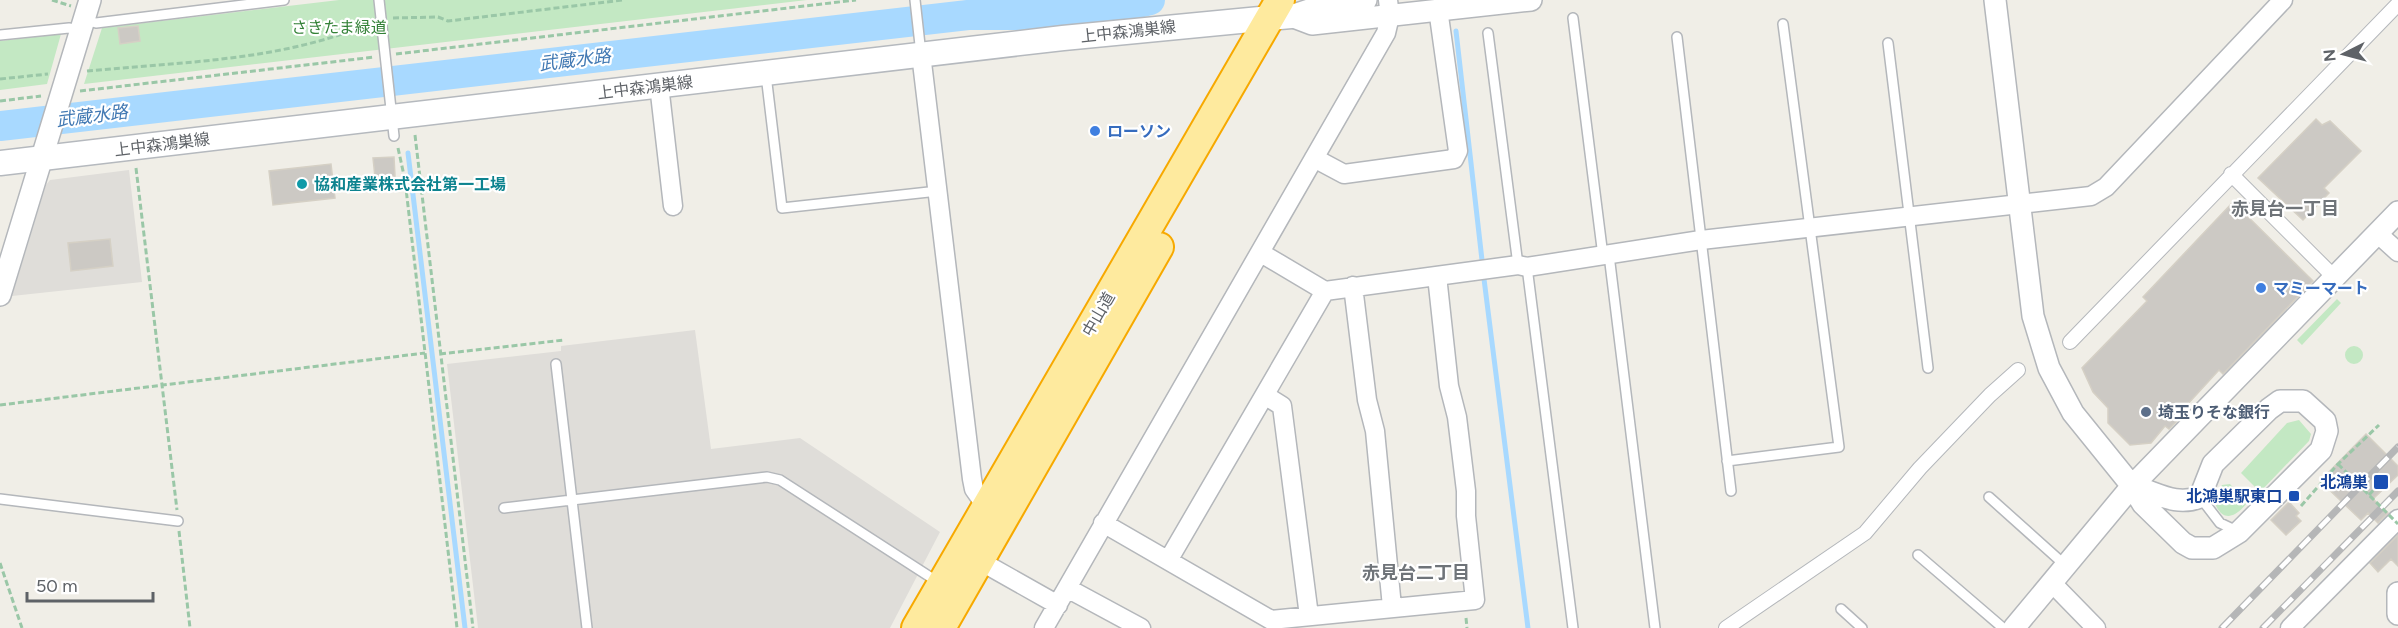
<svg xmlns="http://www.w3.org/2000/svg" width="2398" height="628" viewBox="0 0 2398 628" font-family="Figtree,'Noto Sans JP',sans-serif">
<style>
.industrial{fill:#dfddd9}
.green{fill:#c3e8c3}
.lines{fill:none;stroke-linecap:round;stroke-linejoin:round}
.stream{stroke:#a8d9ff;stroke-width:5}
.river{stroke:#a8d9ff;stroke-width:30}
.building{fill:#ccc9c4;stroke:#d5d0c5;stroke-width:1.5}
.service-casing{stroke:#b4b7bb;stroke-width:12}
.pedestrian-casing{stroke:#b4b7bb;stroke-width:16}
.minor-casing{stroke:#b4b7bb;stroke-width:21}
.tertiary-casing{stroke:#b4b7bb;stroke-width:24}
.secondary-casing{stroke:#b5b9be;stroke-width:27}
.trunk-casing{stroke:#f7a900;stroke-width:32}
.path{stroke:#9ac7a7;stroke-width:3;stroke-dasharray:6 3;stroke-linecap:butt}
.service{stroke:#fff;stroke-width:9}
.pedestrian{stroke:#fff;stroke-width:14}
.minor{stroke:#fff;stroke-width:18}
.tertiary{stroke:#fff;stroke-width:21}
.secondary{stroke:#fff;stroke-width:24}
.trunk{stroke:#feea9e;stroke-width:28}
.rail-casing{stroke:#b5b6b7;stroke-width:7}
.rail{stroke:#fff;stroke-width:4.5;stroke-dasharray:14;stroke-linecap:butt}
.path-bridge{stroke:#9ac7a7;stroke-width:3;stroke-dasharray:6 3;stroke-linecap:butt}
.shop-dot{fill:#3f7fe0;stroke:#fff;stroke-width:2}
.culture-dot{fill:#0f9aa8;stroke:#fff;stroke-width:2}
.service-dot{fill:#5c6f8a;stroke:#fff;stroke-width:2}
.transit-dot{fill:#1a4fb4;stroke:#fff;stroke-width:2}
.labels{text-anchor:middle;stroke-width:4.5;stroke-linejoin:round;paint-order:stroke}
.park-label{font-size:16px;fill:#338137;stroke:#fff}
.street-label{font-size:16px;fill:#5e6267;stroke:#fff}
.shop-label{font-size:16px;font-weight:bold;fill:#366cbe;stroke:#fff;text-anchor:start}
.culture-label{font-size:16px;font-weight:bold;fill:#0d838f;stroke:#fff;text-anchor:start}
.service-label{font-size:16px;font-weight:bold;fill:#4e5e75;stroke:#fff;text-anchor:start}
.transit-label{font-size:16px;font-weight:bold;fill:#164399;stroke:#fff;text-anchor:end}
.water-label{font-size:18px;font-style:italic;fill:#4279b3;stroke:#fff}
.neighbourhood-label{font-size:18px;font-weight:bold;fill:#6f7479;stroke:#fff}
</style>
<rect width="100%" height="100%" fill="#f0eee7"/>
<path class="industrial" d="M129 170 142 282 12 296 46 185 50 180Z
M695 330 711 449 800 438 940 532 890 628H478L447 364 561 351V346Z"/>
<path class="green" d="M339 0H807L84 84 102 28Z
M61 34 47 84 0 90V41Z
M2337 299 2341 303 2302 345 2297 340Z
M2345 355a9 9 0 1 1 18 0a9 9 0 1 1-18 0Z
M2299 420 2311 434 2309 441 2260 492 2241 473 2287 423Z
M2230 484 2247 503C2236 517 2222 524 2214 501L2222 485Z"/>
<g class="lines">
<path class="stream" d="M1456 31 1482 260
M408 153 465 628
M1484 279 1528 628"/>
<path class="river" d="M0 126 968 15C1028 15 1092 17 1150 0"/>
</g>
<path class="building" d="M138 26 140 41 120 44 118 28Z
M2316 119 2322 125 2330 121 2361 151 2324 188 2329 193 2303 220 2258 178Z
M394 157 395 176 375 177 373 158Z
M331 164 335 198 273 205 269 171Z
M2233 202 2313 281 2223 374 2219 370 2185 407 2188 410 2169 429 2165 426 2151 443 2130 445 2108 423V408L2093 392 2082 368 2147 301 2143 297Z
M110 239 113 266 71 271 68 243Z
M2366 434 2398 466V475L2373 499 2388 513 2378 523 2368 513 2361 520 2320 481Z
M2289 502 2299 513 2296 516 2301 521 2286 535 2271 520Z
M2398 535V566L2391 559 2378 572 2370 563Z"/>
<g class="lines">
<defs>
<path id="service" d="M379 0 394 136
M915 0 921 54
M1573 18 1603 256
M84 20 96 23 284 0
M1488 33 1518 265
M0 35 69 28 81 30
M1677 37 1731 491
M1888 43 1928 368
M766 75 782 208 938 191
M1609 255 1655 628
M1527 267 1573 628
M556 364 587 628
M1727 461 1839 447 1783 24
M1989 497 2066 566
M2200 497 2220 523 2237 531
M0 499 178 521
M504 508 767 477 780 480 938 582
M1918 555 2003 628
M1841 609 1862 628"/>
<path id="pedestrian" d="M2231 174 2327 270
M2070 342 2398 4
M1726 628 1865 533 1920 468 1990 395 2018 370"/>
<path id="minor" d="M921 54 972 479 974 489 986 506
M659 85 673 206
M1314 158 1344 174 1454 159 1458 151 1438 9
M2377 233 2398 252
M1261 253 1325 291 1518 265 1527 267 1701 240 2091 196 2106 187 2283 0
M1353 286 1367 400 1375 431 1392 607
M1266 396 1282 406 1309 616
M1103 523 1271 620 1475 600 1466 516V491L1457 417 1449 386 1437 276
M1169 559 1325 291
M980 561 1058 605
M2052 583 2096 628
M1067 588 1141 628
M1044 628 1386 33 1390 16 1388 0
M2290 628 2398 519"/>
<path id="tertiary" d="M1995 0 2033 316 2049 368 2073 413 2132 486 2143 504 2183 543 2192 548H2213L2239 532 2321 450 2327 431 2325 421 2303 401H2280L2269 409 2213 464 2200 497C2175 507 2156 492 2132 486
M1291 16 1312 24 1531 0
M1291 16 1318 7 1366 0
M0 295 90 0
M2398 593V614
M2014 628 2132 486 2398 212"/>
<path id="secondary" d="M0 163 1063 38 1291 16"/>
<path id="trunk" d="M916 628 1280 0
M941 628 1159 247"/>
</defs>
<use href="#service" class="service-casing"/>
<use href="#pedestrian" class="pedestrian-casing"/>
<use href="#minor" class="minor-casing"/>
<use href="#tertiary" class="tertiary-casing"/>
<use href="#secondary" class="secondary-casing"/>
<use href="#trunk" class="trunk-casing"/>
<path class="path" d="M52 0 71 6
M393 18 438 17 448 21 623 0
M396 54 856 0
M87 71C182 62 280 61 369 24
M0 79 48 74
M80 91 375 57
M0 101 41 96
M415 135 473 628
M398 148 405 180 457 628
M136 168 177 510
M440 354 564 340
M0 405 425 353
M2369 495 2381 482
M2301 506 2338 464 2379 425
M179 531 190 628
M0 563 22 628
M1466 618 1467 628"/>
<use href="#service" class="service"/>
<use href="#pedestrian" class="pedestrian"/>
<use href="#minor" class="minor"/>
<use href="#tertiary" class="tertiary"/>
<use href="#secondary" class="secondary"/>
<use href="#trunk" class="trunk"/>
<defs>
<path id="rail" d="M2222 628 2398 447
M2263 628 2398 491"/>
</defs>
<use href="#rail" class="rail-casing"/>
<use href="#rail" class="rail"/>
<path class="path-bridge" d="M2338 464 2398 524"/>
</g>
<g class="shop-dot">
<circle cx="1095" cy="131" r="6"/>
<circle cx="2261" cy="288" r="6"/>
</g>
<circle class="culture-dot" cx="302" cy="184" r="6"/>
<circle class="service-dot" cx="2146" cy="412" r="6"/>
<g class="transit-dot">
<rect x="2373" y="474" width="16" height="16" rx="3"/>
<rect x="2288" y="490" width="12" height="12" rx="3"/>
</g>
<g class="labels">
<g class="park-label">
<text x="339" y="33">さきたま緑道</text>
</g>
<g class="street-label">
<text transform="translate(1128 31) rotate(-6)" y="6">上中森鴻巣線</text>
<text transform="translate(645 87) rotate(-7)" y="6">上中森鴻巣線</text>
<text transform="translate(162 144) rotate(-7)" y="6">上中森鴻巣線</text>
<text transform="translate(1098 314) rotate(-60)" y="6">中山道</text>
</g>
<g class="shop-label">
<text x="1107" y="137">ローソン</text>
<text x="2273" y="294">マミーマート</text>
</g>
<g class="culture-label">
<text x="314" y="190">協和産業株式会社第一工場</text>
</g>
<g class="service-label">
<text x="2158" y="418">埼玉りそな銀行</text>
</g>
<g class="transit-label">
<text x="2368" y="488">北鴻巣</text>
<text x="2282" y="502">北鴻巣駅東口</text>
</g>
<g class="water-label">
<text transform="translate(575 60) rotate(-7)" y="6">武蔵水路</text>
<text transform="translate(92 116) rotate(-7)" y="6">武蔵水路</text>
</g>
<g class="neighbourhood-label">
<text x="2285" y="215">赤見台一丁目</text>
<text x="1416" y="579">赤見台二丁目</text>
</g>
</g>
<g transform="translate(2344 54) rotate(264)" stroke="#ffffff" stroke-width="4.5" paint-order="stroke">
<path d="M0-4.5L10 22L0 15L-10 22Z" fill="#5e6267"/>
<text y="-9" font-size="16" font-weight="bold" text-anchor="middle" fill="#5e6267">N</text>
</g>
<path d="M27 592v9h126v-9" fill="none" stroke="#5e6267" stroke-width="3"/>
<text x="36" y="592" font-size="18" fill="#5e6267" stroke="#ffffff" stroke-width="4.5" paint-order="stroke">50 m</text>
</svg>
